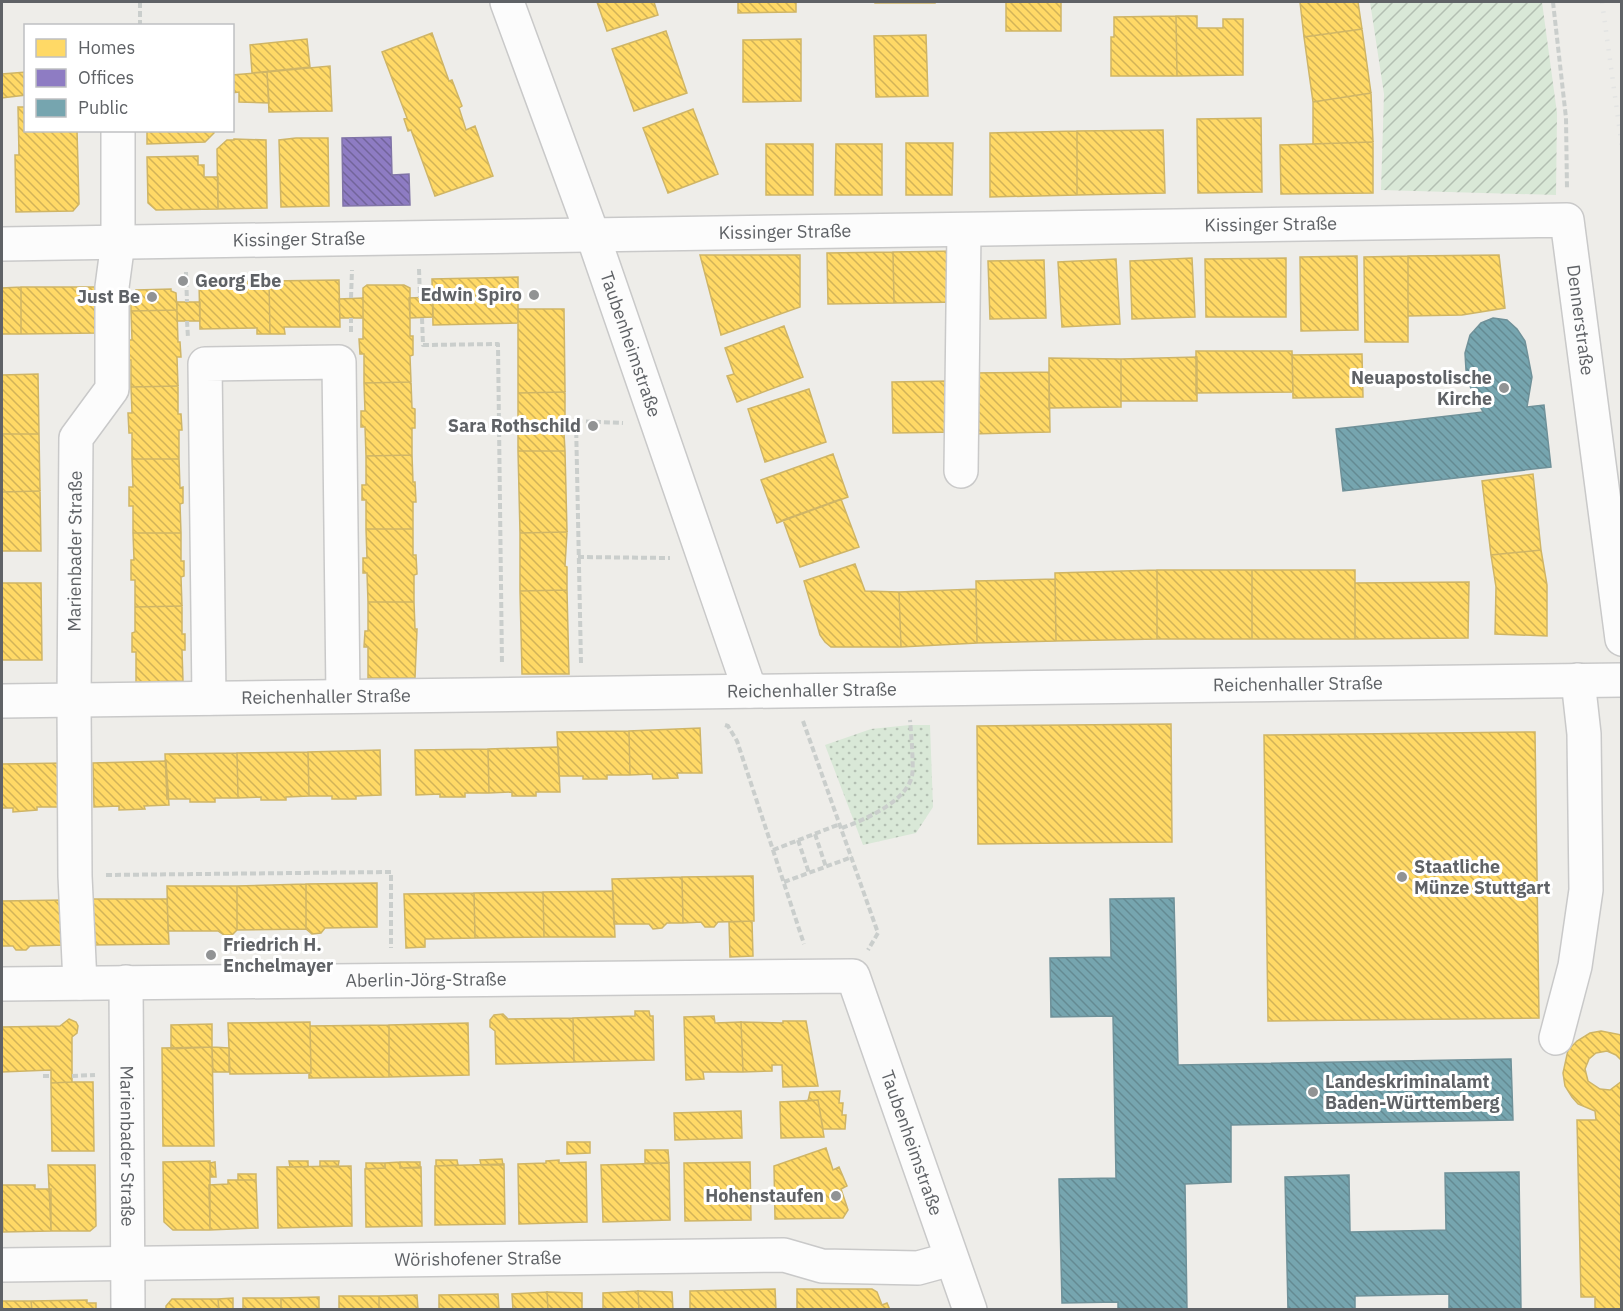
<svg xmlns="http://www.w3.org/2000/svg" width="1623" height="1311" viewBox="0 0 1623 1311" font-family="'IBM Plex Sans',sans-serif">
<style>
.grass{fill:url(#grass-dots)}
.garden{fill:url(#garden-furrows)}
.homes{fill:url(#homes-back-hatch);stroke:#cfb566;stroke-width:1.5}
.offices{fill:url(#offices-back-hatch);stroke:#8074a7;stroke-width:1.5}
.public{fill:url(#public-back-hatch);stroke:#6f9199;stroke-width:1.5}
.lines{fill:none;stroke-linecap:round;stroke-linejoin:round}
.minor-casing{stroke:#c9c9c9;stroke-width:36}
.path{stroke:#cacecc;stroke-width:4;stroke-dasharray:6 3;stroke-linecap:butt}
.minor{stroke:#fcfcfc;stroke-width:33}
.rail{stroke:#e3e4e3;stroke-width:4.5;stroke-dasharray:1.5 8;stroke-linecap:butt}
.poi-dot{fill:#919394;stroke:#fff;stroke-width:2}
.labels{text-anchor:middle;stroke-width:6;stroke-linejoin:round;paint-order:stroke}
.street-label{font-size:18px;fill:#5f6266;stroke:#fff}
.poi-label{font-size:18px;font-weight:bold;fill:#5f6266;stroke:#fff;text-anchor:end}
</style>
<defs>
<pattern id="grass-dots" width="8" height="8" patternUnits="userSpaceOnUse" patternTransform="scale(1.5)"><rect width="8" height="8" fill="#d9e8d7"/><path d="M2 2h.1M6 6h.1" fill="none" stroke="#b3bfb2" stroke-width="1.8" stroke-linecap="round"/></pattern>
<pattern id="garden-furrows" width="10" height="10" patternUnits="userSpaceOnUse" patternTransform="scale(1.5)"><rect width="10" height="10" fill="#d9e8d7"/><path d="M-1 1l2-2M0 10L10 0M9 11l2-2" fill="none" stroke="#b3bfb2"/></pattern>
<pattern id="homes-back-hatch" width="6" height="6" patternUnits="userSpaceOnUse" patternTransform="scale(1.5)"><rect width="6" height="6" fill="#ffd966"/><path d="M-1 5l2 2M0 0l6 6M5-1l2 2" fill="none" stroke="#d2b358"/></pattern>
<pattern id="offices-back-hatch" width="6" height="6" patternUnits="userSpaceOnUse" patternTransform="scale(1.5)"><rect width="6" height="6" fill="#8e7cc3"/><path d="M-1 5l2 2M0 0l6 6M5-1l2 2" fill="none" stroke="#72649a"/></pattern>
<pattern id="public-back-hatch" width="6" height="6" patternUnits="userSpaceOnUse" patternTransform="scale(1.5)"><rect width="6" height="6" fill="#76a5af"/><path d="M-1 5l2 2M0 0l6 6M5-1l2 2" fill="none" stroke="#648a92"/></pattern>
</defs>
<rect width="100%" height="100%" fill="#eeede9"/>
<path class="grass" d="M910 725H930L933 807 916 833 863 845 825 745 871 729Z"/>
<path class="garden" d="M1370 2H1542L1557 113 1556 195 1381 190 1384 94Z"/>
<path class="homes" d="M597 2H654L658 15 607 31Z
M738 2H796V12L738 13Z
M875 2H935V3H875Z
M1006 2H1061V31H1006Z
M1300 2H1358L1362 29 1304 37Z
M1176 16H1197V28H1223V19H1243V75L1177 76Z
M1176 16 1177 76H1111V37H1114V17Z
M1362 29 1371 93 1313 102 1304 37Z
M666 31 687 93 634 111 612 49Z
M432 33 449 81 452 80 462 106 459 108 466 130 475 126 493 176 435 196 411 130 408 131 404 119 407 118 382 52Z
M926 35 928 96 876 97 874 36Z
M307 39 310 67 252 73 250 45Z
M801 39V101L743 102V40Z
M330 66 332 111 269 112 267 72Z
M26 72V95L2 98V74Z
M267 72 269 103 239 102V92L232 93V75Z
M1371 93 1373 142 1313 144V102Z
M18 107H26V130H77L79 204 73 211 16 212 15 155H19Z
M693 109 718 174 668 193 643 128Z
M1261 118 1262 192 1198 193 1197 119Z
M147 130H214V133L205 142 147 144Z
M1163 130 1165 193 1077 195V131Z
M1077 131V195L990 197V133Z
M296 138H328L329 206 281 207 279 140Z
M234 139 266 140 267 208 218 209 217 149 227 140H234Z
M1373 142V193L1281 194 1280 145Z
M906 143H953L952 195H906Z
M766 144H813V195H766Z
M836 144H882V195H835Z
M198 156V165H204V177H218V209L156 210 148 203 147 157Z
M959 251 960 302 894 303 893 252Z
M893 252 894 303 828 304 827 253Z
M700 255H800V307L721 335Z
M1499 255 1505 308 1462 315 1408 316V256Z
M1357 256 1358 330 1301 331 1300 257Z
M1408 256V342H1365L1364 257Z
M1192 258 1195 317 1132 319 1130 261Z
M1286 258V317H1206L1205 259Z
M1116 259 1120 324 1062 327 1058 262Z
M1044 260 1046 318 990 319 988 261Z
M518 277V323L433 325 432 279Z
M339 280 340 327H284L285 334H270L269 281Z
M269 281 270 334H257V328L200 329 199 282Z
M367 285H404L410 288V336H413V355L410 356 411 382 364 383V354H360L359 339H363V288Z
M21 287H97V333L21 334Z
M21 287V334H2V288Z
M171 289V291L176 293 177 310 131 311V294L136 292V290Z
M433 297V317L410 318 409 298Z
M363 298V318H340L339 299Z
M177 302H200V321H177Z
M518 309H564L565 392 518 393Z
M177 310 178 342H180L181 357H177L178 386 131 387V360H128V340H132L131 311Z
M784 326 803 377 737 402 727 376 734 374 725 348Z
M1196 351H1292L1293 392 1196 393Z
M1362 354 1363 397 1293 398 1292 355Z
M1197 357V401H1121V359Z
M1049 358 1121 359V407L1049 408Z
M1049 372 1050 432 972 434 971 373Z
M38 374 39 434H2V375Z
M949 381 957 432 893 433 892 382Z
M411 382 412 408 415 409V428H412V455L366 456 365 427H361V411H365L364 383Z
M178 386V414H181L182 430H179V459H132V433H129L128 413H132L131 387Z
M809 389 826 442 765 462 748 409Z
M565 392V416H563L565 451H518V393Z
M2 434H39L40 491 2 492Z
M518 451H565L567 532 520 533Z
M833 454 848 497 777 523 761 480Z
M412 455 413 482H415L416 502H413V529H366V500H362V485H366V456Z
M132 459H179L180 488 183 487V503L180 504 181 533H133V506H129V487H133Z
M1533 474 1541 550 1491 555 1482 481Z
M40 491 41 551H2V492Z
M841 499 859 547 800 567 783 520Z
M366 529H413V555H416L417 574 414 575V602H368L367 573H363V558H367Z
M567 532 565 566 567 567V590L520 591V533Z
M133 533H181V561H184V576L181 577 182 606 135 607V580H131V560H134Z
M1541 550 1547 585V636L1495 634 1496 587 1491 555Z
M855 564 865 591 899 592 901 647H831L825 642 820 635 804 581Z
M1157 570V639L1056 641 1055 573Z
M1157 570H1252V639H1157Z
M1252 570H1355V639H1252Z
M1055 579 1056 641 977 643 976 581Z
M1469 582 1468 638 1355 639V583Z
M2 583H41L42 660H2Z
M976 589 977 643 901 647 899 592Z
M567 590 569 674H522L520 591Z
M368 602H414L415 629H417L415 678H368V647H364L365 631H368Z
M182 606V634H185V650H182L183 681 136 682V652H132V633L135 632V607Z
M1171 724 1172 842 978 844 977 726Z
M700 728 702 773H677L678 778 653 779 652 774 630 775 629 731Z
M629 731 630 775H607V779H583V776H559L557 732Z
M1535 732 1539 1018 1268 1021 1264 735Z
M558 747 560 792H536V796H512V792L489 793 488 749Z
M488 749 489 793H465V797H440V794L416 795 415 750Z
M380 750 381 795 356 796V799H332V796H309L308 752Z
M308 752 309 796 286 797V800H261V797L238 798 237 753Z
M237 753 238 798H215V802H190V799H167L165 754Z
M166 761 169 805 144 806 145 809 119 810V806L94 807 93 763Z
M65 763 66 807H37V810L13 812V808H2V764Z
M753 876 754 921 718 922 714 927H705L701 922 683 923 682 877Z
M682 877 683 923H667L662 928 653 929 649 924H614L612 879Z
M377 883V927L325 928 321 933 312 934 306 929V884Z
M306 884V929L237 930V886Z
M167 886H237V930L232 935H224L218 931H168Z
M613 891 615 937H544L543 892Z
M543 892 544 937 475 938 474 893Z
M474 893 475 938 425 939V947L406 948 404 894Z
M90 899H167L169 944 91 945Z
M64 900 65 945 30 946 26 950H16L13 946H2V901Z
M752 921 753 956 730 957 729 922Z
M635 1011H649L650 1016H653L654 1060 574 1062 573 1018 635 1016Z
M503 1014 508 1019 573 1018 574 1062 496 1064 495 1031 490 1027V1020L494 1015Z
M714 1016 715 1023 741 1022 743 1072H703L704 1079 686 1080 684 1017Z
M69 1019 76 1022 78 1026 77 1033 72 1037V1082L51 1083V1070L2 1072V1027L60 1026Z
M783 1021H806L818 1086 783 1087 782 1065H772V1071L743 1072 741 1022 783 1023Z
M310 1022 311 1073 230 1074 228 1023Z
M468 1023 469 1075 389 1077V1025Z
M212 1024V1047L171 1049V1025Z
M389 1025V1077L309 1078V1073H311L310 1026Z
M1601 1031 1622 1035V1061L1616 1055 1607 1051 1596 1053 1589 1059 1585 1069 1588 1081 1600 1089 1610 1090 1622 1081V1310H1595V1297H1581L1577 1120H1596L1595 1111 1578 1104 1572 1097 1565 1086 1563 1073 1568 1050 1577 1041 1590 1033Z
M212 1047 214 1146H163L162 1048Z
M212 1047 229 1048V1072H213Z
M72 1082H93L94 1151H52L51 1083Z
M840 1091 839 1103H843L842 1115H846L845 1129H823L818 1100 808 1101 810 1092Z
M818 1100 824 1137 781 1138 780 1102Z
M741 1111 742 1138 675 1140 674 1113Z
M567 1142H590V1153L567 1154Z
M826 1148 833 1170 839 1167 847 1186 841 1189 848 1210 843 1218 775 1219 774 1166Z
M645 1150H668L669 1163H645Z
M502 1159 503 1165H481L480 1160Z
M436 1160H457L458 1165 436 1166Z
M559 1160V1163L586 1162 587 1222 519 1224 518 1164 546 1163V1161Z
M210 1161V1230H173L164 1222 163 1162Z
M289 1161H308V1167H290Z
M320 1161H339L338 1167 320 1166Z
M215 1162 216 1177H211L210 1163Z
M400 1162V1168L421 1167 422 1226 366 1227 365 1169 385 1168V1163Z
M400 1162H420V1168H400Z
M750 1162 751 1220 685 1221 684 1163Z
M366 1163H385V1168L366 1169Z
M669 1163 670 1220 603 1222 601 1165Z
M504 1164 505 1224 435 1225V1166Z
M48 1165H95L96 1226 90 1231H51Z
M351 1166 352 1226 278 1228 277 1167Z
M238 1174H256V1180H238Z
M228 1180H256L258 1228 210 1230 209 1185 228 1184Z
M2 1185H35V1189H51V1231L3 1232Z
M775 1289 776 1310H690V1291Z
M797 1289H872L877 1292 882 1305 887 1303 890 1310H797Z
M638 1291 639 1310H603V1293Z
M638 1291 672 1292 673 1310H639Z
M547 1292 548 1310H513L512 1294Z
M547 1292 582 1293V1310H548Z
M498 1294 499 1310H439V1295Z
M417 1295 418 1310H379V1296Z
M339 1296H379V1310H339Z
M319 1297V1310H281V1298Z
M233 1298V1310H219L218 1299Z
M243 1298H281V1310H243Z
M172 1299H218L219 1310H166V1306Z
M87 1300V1303H96V1310H32L31 1301Z
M2 1301H31L32 1310H2Z"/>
<path class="offices" d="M391 137 392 175 409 174 410 205 343 206 342 138Z"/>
<path class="public" d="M1493 318 1507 320 1517 329 1525 341 1532 377 1527 407 1544 405 1551 467 1343 491 1336 429 1483 412 1471 389 1466 370 1465 353 1470 335 1481 323Z
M1174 898 1178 1065 1511 1059 1513 1120 1231 1125V1182L1185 1184 1187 1310H1118V1302L1062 1303 1059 1179 1116 1178 1113 1016 1051 1017 1050 958 1111 957 1110 899Z
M1519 1172 1521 1310H1449V1294L1355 1296V1310H1288L1285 1177 1349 1175 1350 1232 1446 1230 1445 1173Z"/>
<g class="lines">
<defs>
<g id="minor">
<path id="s1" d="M507 2 593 236 750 691"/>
<path id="s2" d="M2 244 1567 220 1622 639"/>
<path d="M961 471 964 230"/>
<path d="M209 698 205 364 339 362 343 696"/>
<path id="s3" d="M2 701 1622 680"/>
<path id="s4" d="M126 982 128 1310"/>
<path id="s5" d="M80 983 75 876 74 700 76 438 112 389V287L118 242V130"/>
<path id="s6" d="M2 984 853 976 970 1310"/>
<path d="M1556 1038 1575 966 1586 890 1584 734 1578 680"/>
<path id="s7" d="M2 1265 784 1255 822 1266 918 1268 951 1259"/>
</g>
</defs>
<use href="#minor" class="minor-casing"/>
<path class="path" d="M140 2V26
M1553 2 1566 118 1567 189
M419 269 420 298
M186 272 187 302
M351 298 352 270
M422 318 423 345 498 344 502 665
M187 321 188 338
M351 332V318
M578 557 670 558
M581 663 576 421 623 423
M803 721 878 933 868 950
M725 725 728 726 737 741 804 944
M842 828C864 820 906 802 912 776 914 766 911 732 910 720
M815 834 826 867
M798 840 809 873
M773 850 840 824
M106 875 391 872V948
M784 882 852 857
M43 1076H51
M72 1076 95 1075"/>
<use href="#minor" class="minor"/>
<path class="rail" d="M1602 2 1622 147"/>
</g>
<g class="poi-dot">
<circle cx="183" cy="281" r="6"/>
<circle cx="534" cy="295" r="6"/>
<circle cx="152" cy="297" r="6"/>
<circle cx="1504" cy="388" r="6"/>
<circle cx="593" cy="426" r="6"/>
<circle cx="1402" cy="877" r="6"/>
<circle cx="211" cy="955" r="6"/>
<circle cx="1313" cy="1092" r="6"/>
<circle cx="836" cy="1196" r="6"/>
</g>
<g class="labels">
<g class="street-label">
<text dy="6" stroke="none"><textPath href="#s2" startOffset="1269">Kissinger Straße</textPath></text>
<text dy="6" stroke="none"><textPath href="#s2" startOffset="783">Kissinger Straße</textPath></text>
<text dy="6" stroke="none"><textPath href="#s2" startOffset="297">Kissinger Straße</textPath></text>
<text dy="6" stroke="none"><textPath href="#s2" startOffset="1666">Dennerstraße</textPath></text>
<text dy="6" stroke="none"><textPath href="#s1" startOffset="364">Taubenheimstraße</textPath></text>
<text dy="6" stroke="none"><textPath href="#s5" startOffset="432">Marienbader Straße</textPath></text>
<text dy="6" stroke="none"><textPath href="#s3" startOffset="1296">Reichenhaller Straße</textPath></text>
<text dy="6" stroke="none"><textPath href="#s3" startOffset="810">Reichenhaller Straße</textPath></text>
<text dy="6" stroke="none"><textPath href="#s3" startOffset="324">Reichenhaller Straße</textPath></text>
<text dy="6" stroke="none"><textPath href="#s6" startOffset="424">Aberlin-Jörg-Straße</textPath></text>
<text dy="6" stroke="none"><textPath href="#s6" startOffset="1028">Taubenheimstraße</textPath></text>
<text dy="6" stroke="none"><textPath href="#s4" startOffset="164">Marienbader Straße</textPath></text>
<text dy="6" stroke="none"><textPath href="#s7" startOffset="476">Wörishofener Straße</textPath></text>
</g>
<g class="poi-label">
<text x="195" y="287" text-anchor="start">Georg Ebe</text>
<text x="522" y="301">Edwin Spiro</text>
<text x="140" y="303">Just Be</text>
<text x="1492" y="384">Neuapostolische<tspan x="1492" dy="21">Kirche</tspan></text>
<text x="581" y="432">Sara Rothschild</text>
<text x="1414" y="873" text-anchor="start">Staatliche<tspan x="1414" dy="21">Münze Stuttgart</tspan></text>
<text x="223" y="951" text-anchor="start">Friedrich H.<tspan x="223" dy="21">Enchelmayer</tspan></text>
<text x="1325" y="1088" text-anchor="start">Landeskriminalamt<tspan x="1325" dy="21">Baden-Württemberg</tspan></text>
<text x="824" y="1202">Hohenstaufen</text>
</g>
</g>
<rect width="1623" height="1311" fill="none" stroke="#5f6266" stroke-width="6"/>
<rect x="24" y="24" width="210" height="108" fill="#ffffff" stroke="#bfc0c2" stroke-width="1.5"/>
<rect x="36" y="39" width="30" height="18" fill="#ffd966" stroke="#bfc0c2" stroke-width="1.5"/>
<text x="78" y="54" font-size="18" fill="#5f6266">Homes</text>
<rect x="36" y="69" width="30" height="18" fill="#8e7cc3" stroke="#bfc0c2" stroke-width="1.5"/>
<text x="78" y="84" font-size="18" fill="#5f6266">Offices</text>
<rect x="36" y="99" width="30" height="18" fill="#76a5af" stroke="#bfc0c2" stroke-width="1.5"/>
<text x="78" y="114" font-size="18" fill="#5f6266">Public</text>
</svg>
